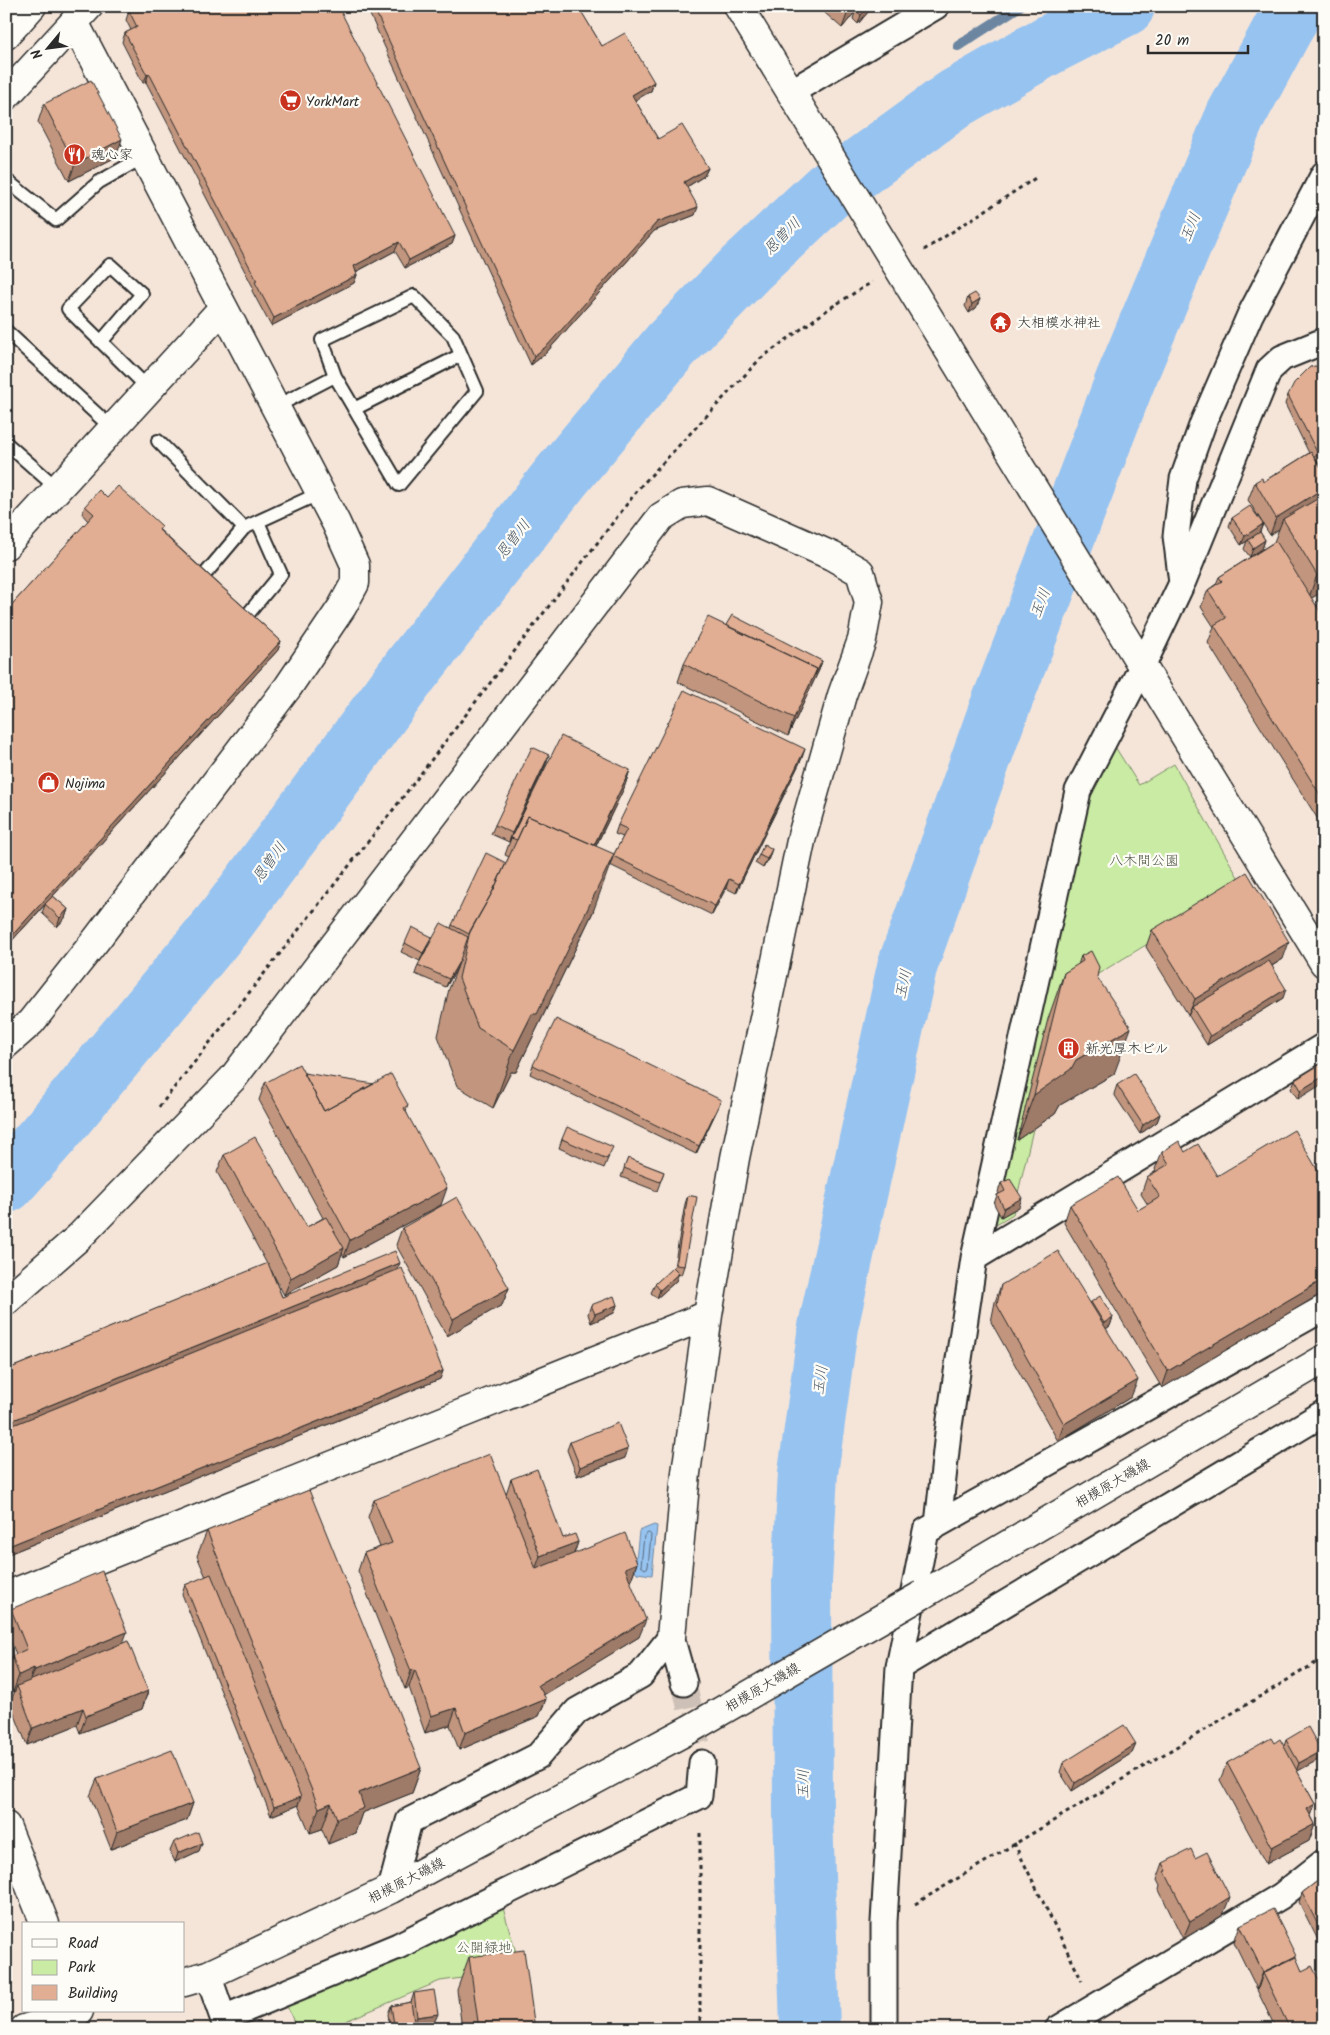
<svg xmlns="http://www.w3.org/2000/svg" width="1330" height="2035" viewBox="0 0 1330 2035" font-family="Kalam,'Klee One',sans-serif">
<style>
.green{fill:#c9eba3;stroke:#7a8b67}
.water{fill:#97c3f0;stroke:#6c86a1}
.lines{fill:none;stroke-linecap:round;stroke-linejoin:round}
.shore{stroke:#56687a;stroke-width:1}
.stream{stroke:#6c86a1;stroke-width:10}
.river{stroke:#97c3f0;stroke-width:60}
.street-tunnel{stroke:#cdc0b6;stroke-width:25;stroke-dasharray:25 12;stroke-linecap:butt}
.lane-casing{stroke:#2b2b2b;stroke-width:16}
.street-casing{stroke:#2b2b2b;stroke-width:29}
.secondary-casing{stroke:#2b2b2b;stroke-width:31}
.primary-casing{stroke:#2b2b2b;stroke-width:31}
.highway-casing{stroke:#2b2b2b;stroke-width:31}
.path{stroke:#2b2b2b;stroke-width:3;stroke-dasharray:4 4;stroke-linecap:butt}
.lane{stroke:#fdfcf7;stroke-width:12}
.street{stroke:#fdfcf7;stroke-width:25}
.secondary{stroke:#fdfcf7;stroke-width:28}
.primary{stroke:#fdfcf7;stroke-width:28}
.highway{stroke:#fdfcf7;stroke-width:28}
.primary-bridge-casing{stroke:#2b2b2b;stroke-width:31;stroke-linecap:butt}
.primary-bridge{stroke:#fdfcf7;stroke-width:28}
.wall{fill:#c2967e;stroke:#2b2b2b}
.shaded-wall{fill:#9e7a67;stroke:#2b2b2b}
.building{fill:#e1ae93;stroke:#2b2b2b}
.labels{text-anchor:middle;stroke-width:4.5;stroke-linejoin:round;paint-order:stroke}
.poi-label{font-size:14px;fill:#2b2b2b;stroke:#fdfcf7;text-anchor:start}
.park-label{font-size:14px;fill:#525b49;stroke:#fdfcf7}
.street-label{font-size:14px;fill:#2b2b2b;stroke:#fdfcf7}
.water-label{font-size:15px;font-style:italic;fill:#4b5966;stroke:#fdfcf7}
</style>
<rect width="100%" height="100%" fill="#f5e5d9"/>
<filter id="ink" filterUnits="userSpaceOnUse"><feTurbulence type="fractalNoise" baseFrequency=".02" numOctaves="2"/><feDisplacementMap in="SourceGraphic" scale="10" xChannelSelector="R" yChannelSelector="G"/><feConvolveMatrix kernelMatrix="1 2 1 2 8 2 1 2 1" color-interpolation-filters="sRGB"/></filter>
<g filter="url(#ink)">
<path class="green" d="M1112 742 1139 785 1174 764 1243 886 1065 994 1013 1214 986 1230 1084 794Z
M499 1908H503L521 1970 440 1981 327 2029H297L286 2004Z"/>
<path class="water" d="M654 1525 657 1526 652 1575 637 1573 635 1570 639 1531Z"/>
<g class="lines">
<path class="shore" d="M649 1533 651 1535 648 1567 645 1569 641 1566 644 1536Z"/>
<path class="stream" d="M958 46 1020 6"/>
<path class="river" d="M6 1183 50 1133 227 919 411 670 561 477 671 345 746 268 828 191 956 98 1047 46 1125 6
M810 2029 803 1814 802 1582 808 1473 828 1327 907 967 996 717 1125 381 1235 117 1295 6"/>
<path class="street-tunnel" d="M684 1683 702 1763"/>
<defs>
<path id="lane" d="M6 180 56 220 99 182 145 156
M414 296 453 336 477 391 399 485 335 376 322 340Z
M6 331 113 429
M101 342 142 294 110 265 68 309 149 389
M275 407 335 376
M354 409 461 355
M158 441 244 528 320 493
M6 443 58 489
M201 579 244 528
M244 619 281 574 258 522"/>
<path id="street" d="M791 92 936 6
M1183 581 1269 370 1282 358 1324 341
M974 1258 1078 791 1143 665 1182 583 1176 536 1183 479 1203 423 1250 315 1324 174
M938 1524 948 1433 974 1258 1324 1046
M671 1637 684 1683
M899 1667 926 1531 1324 1308
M391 1889 409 1821 538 1756 577 1711 641 1675 671 1637
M208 1975 227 2029
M224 2018 398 1946 699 1796 702 1763
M884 2029V1922L899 1667 1324 1413
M1058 2029 1281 1896 1324 1862"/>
<path id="secondary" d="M738 6 1324 963
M6 545 223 308
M6 1044 31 1022 96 940 288 687 342 607 355 583V565L336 523 74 22
M6 1301 79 1237 233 1078 661 517 682 504 708 501 832 556 860 572 869 602 862 640 842 695 802 836 735 1158 708 1315 686 1473 671 1637
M6 1596 708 1315
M6 1826 45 1924"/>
<path id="primary" d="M922 1595 1324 1359
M184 1982 208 1975 391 1889 690 1729
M24 2029 79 2011"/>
<path id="highway" d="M6 35 32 6
M6 96 89 6"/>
</defs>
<use href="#lane" class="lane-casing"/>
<use href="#street" class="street-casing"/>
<use href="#secondary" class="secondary-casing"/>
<use href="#primary" class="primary-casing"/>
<use href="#highway" class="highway-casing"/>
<path class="path" d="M924 250 1037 177
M159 1107 393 810 640 487 760 359 830 308 872 282
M1014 1843 1082 1981
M915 1904 1324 1658
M700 2029V1829"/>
<use href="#lane" class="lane"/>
<use href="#street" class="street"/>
<use href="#secondary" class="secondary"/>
<use href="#primary" class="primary"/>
<use href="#highway" class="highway"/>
<defs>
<path id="primary-bridge" d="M690 1729 922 1595"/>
</defs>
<use href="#primary-bridge" class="primary-bridge-casing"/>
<use href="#primary-bridge" class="primary-bridge"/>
</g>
<path class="wall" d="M366 6H586L580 10 602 46 654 82 651 91 635 100 658 139 708 168 704 176 687 187 695 215 654 231 545 354 531 365Z
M817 6H873L858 24 853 19 855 12 842 28Z
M129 11 455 236 452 244 405 268 395 251 356 272 357 275 354 283 271 326 252 291 253 287 146 82 143 83 122 42 125 33 131 30 126 20Z
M44 104 116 157 69 181 38 122Z
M968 297 980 299 976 308 969 313 965 306Z
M1324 368V591L1311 598 1317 607 1321 597 1324 595V829L1208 643 1214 627 1201 607 1208 590 1216 584 1219 577 1274 542 1279 529 1270 535 1248 500 1255 482H1263L1309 453 1285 404 1288 395Z
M107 498 161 531 281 641 278 650 53 896 68 909 65 918 57 927 42 913 45 905 6 947V611L88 521 82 514 85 506Z
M1232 518 1263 524 1260 532 1265 540 1262 549 1250 557 1244 549 1247 541 1241 545 1229 526Z
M726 625 822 661 819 670 788 736 678 682 684 664Z
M802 758 736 893 726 888 712 915 610 865 613 856 623 837 615 834 618 825Z
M546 764 509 842 491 834 495 825Z
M630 770 624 788 596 846 593 912 516 1072H511L493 1108 457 1086 438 1036 449 989 457 968 446 987 415 974 418 965 451 928 452 925 506 863 509 857 505 855 511 838Z
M759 855 769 858 763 868 755 863Z
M1152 930 1283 959 1272 966 1283 998 1207 1045 1146 947Z
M405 943 428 945 420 961 401 952Z
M1081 956 1097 977 1114 1074 1060 1105 1055 1114 1017 1140 1048 1019 1064 973 1078 965Z
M1324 1062 1298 1099 1291 1089 1295 1080Z
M533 1065 718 1108 696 1154 530 1074Z
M304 1073 408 1105 406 1111 441 1205 344 1257 342 1253 338 1265 284 1295 271 1270 282 1297 397 1270 443 1371 440 1379 6 1555V1370L267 1264 217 1172 224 1155 307 1227 323 1218 259 1100 265 1083Z
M1117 1085 1160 1114 1157 1122 1140 1134 1114 1094Z
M562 1139 609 1156 604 1168 559 1148Z
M1162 1152H1185L1217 1176 1324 1181V1292L1162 1388 1064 1223 1070 1205 1138 1210 1148 1205 1141 1194 1147 1177 1156 1171 1155 1169Z
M628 1158 664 1172 657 1191 621 1177Z
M1001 1183 1019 1207 1001 1217 994 1204 997 1195 999 1194 998 1192Z
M688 1195 684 1266 681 1275 678 1274 676 1281 657 1298 651 1293 655 1284 674 1267 685 1204Z
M402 1228 509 1288 502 1305 447 1336 396 1245Z
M1001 1285 1090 1304 1091 1302 1113 1317 1110 1326 1106 1329 1131 1397 1058 1441 991 1322 995 1302Z
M591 1305H617L614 1313 591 1323 588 1314Z
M570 1442 625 1458 577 1476 567 1450Z
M511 1479 563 1538 578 1542 574 1554 637 1563 631 1580 630 1581 639 1637 543 1695 546 1699 539 1716 459 1750 450 1725 425 1733 409 1687 405 1689 358 1571 364 1553 380 1547 368 1517 374 1500 506 1494Z
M207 1531 421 1768 412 1793 362 1813 355 1833 328 1844 322 1829 310 1833 298 1805 271 1816 182 1594 185 1585 206 1577 197 1556Z
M11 1609 123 1643 148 1691 142 1709 80 1733 77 1725 27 1745 10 1703 15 1691 13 1692 6 1676V1670L12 1656 16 1654 6 1630V1621Z
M1286 1740 1318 1760 1297 1771 1315 1804 1311 1816 1315 1824 1309 1841 1266 1864 1220 1780 1227 1763 1274 1743 1284 1746Z
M1136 1744 1132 1753 1072 1791 1060 1772 1063 1763Z
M97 1779 193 1803 187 1820 111 1849 90 1796Z
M174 1842 202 1843 199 1851 175 1862 170 1851Z
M1163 1863 1223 1915 1183 1939 1159 1890 1160 1886 1157 1880Z
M1324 1876V1942L1320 1944 1299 1902 1302 1893Z
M1240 1925 1296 1956 1295 1958 1302 1971 1319 1980 1324 2029H1276L1257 1990 1258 1989H1257L1234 1942Z
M469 1957 535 2029H462L457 1990Z
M414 1993 434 2023 414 2025 413 2023 411 2029H390L388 2014 391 2006 411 2002Z"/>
<path class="shaded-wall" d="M577 6H586L574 13Z
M850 6H861L856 11 842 28Z
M869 6H873L858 24 861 15Z
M149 73 146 82 143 83 147 75Z
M654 82 651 91 629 104 632 95Z
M122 139 116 157 69 181 75 164Z
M708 168 704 176 680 191 684 182Z
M698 207 695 215 654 231 545 354 531 365 534 356 657 222Z
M455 236 452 244 405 268 409 260Z
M399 242 395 251 350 275 354 266Z
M357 275 354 283 271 326 274 318Z
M980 299 976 308 969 313 972 304Z
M1324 488V502L1283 519 1279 529 1270 535 1276 518Z
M1263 524 1259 533 1248 540 1247 541 1241 545 1245 536Z
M1265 540 1262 549 1250 557 1253 548Z
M1324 571V591L1308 600 1317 575Z
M281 641 278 650 6 947V942Z
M822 661 819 670 788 736 794 718 817 669Z
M805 749 802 758 736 893 739 884Z
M549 755 546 764 509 842 512 833Z
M630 770 624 788 575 889 582 872Z
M772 849 769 858 763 868 767 859Z
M614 854 593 912 516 1072H511L493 1108 514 1050 532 1014Z
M729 879 726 888 712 915 715 906Z
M68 909 65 918 57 927 60 918Z
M432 937 420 961 423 953Z
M1289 942 1283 959 1195 1012 1192 1007 1188 1016 1195 999Z
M460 960 457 968 446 987 449 979Z
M1286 989 1283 998 1207 1045 1210 1036Z
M1131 1028 1114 1074 1060 1105 1055 1114 1017 1140 1034 1095 1076 1060Z
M1324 1076V1083L1298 1099 1301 1090Z
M721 1100 718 1108 696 1154 699 1146Z
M1160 1114 1157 1122 1140 1134 1143 1125Z
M447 1188 441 1205 344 1257 350 1240Z
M1022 1198 1019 1207 1001 1217 1004 1208Z
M344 1248 338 1265 284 1295 291 1278Z
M400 1263 396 1272 6 1430V1423Z
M679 1273 676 1281 657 1298 660 1290Z
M1324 1279V1292L1162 1388 1168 1371Z
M509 1288 502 1305 447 1336 453 1319Z
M617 1305 614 1313 591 1323 595 1314Z
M1113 1317 1110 1326 1101 1332 1104 1323Z
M443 1371 440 1379 6 1555V1547Z
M1138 1380 1131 1397 1058 1441 1064 1424Z
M628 1449 625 1458 577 1476 580 1467Z
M578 1542 572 1559 534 1573 540 1556Z
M637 1563 631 1580 618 1586 625 1568Z
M646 1620 639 1637 532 1702 538 1685Z
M127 1632 121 1649 28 1687 35 1670Z
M34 1668 28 1686H17L15 1691 13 1692 19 1675Z
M415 1670 409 1687 405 1689 411 1671Z
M148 1691 142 1709 80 1733 86 1716Z
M546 1699 539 1716 459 1750 465 1733Z
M83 1708 77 1725 27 1745 33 1728Z
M456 1708 450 1725 425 1733 431 1716Z
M1136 1744 1132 1753 1072 1791 1075 1783Z
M1321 1751 1318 1760 1296 1772 1299 1763Z
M421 1768 412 1793 362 1813 355 1833 328 1844 337 1819 359 1793Z
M301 1797 298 1805 271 1816 274 1807Z
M193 1803 187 1820 111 1849 117 1832Z
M331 1803 322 1829 310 1833 319 1808Z
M1315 1804 1309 1821 1307 1809Z
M1315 1824 1309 1841 1266 1864 1272 1847Z
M202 1843 199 1851 175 1862 178 1853Z
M1230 1897 1223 1915 1183 1939 1190 1922Z
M1323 1935 1324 1942 1320 1944Z
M1296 1956 1290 1973H1263L1258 1989H1257L1263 1972Z
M438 2014 434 2023 414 2025 417 2017Z
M414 2021 411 2029H392L394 2024Z"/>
<path class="building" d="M134 6H338L455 236 409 260 399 242 354 266 357 275 274 318 255 282 257 281 149 73 147 75 125 33 137 27 129 11Z
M373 6H578L602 46 625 33 654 82 632 95 658 139 682 125 708 168 684 182 698 207 657 222 548 345 534 356Z
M860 6H869L861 15 856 11Z
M91 80 122 139 75 164 44 104Z
M975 293 980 299 972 304 968 297Z
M1315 366 1324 368V472L1314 456 1318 454 1288 395 1294 383 1310 367Z
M1311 452 1324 472V488L1276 518 1255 482 1262 478 1263 482Z
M118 486 162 526 159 530 281 641 6 942V611L94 514 85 506 99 490 107 498Z
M1324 495V571L1317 575 1283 519Z
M1250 506 1263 524 1245 536 1232 518Z
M1260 532 1265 540 1253 548 1248 540Z
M1276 541 1324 618V801L1214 625 1226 618 1208 590 1222 581 1219 577Z
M1324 595V602L1321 597Z
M732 615 822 661 815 675 817 669 726 625Z
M708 617 817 669 794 718 684 664Z
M684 690 805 749 739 884 729 879 715 906 613 856 627 829 618 825Z
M561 736 630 770 594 845 528 816 517 840 511 838Z
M532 747 549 755 512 833 495 825Z
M528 816 614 854 537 1014H532L514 1050 478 1028 459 978 470 931 493 891Z
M764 844 772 849 767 859 759 855Z
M486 853 506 863 493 891 469 934 452 925Z
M1247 872 1289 942 1195 999 1152 930Z
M53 896 68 909 60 918 45 904Z
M441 923 468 937 460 960 449 979 418 965Z
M412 927 432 937 423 953 405 943Z
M1091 951 1099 967 1097 977 1131 1028 1076 1060 1071 1069 1034 1095 1064 973 1083 961 1081 956Z
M1269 961 1286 989 1210 1036 1192 1007Z
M556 1019 721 1100 699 1146 533 1065Z
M1324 1062V1076L1301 1090 1295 1080Z
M299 1064 324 1111 391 1074 408 1105 404 1108 447 1188 350 1240 265 1083Z
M304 1073 374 1084 324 1111Z
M1134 1074 1160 1114 1143 1125 1117 1085Z
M567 1127 613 1147 607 1159 562 1139Z
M1294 1130 1324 1181V1279L1168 1371 1070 1205 1118 1177 1138 1210 1160 1197 1147 1177 1169 1164 1162 1152 1179 1141 1185 1152 1198 1144 1217 1176Z
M255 1137 307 1227 326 1217 344 1248 291 1278 224 1155Z
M628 1158 664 1172 660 1182 624 1168Z
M1010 1179 1022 1198 1004 1208 997 1195 1005 1191 1001 1183Z
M688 1195 697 1197 684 1266 676 1265Z
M457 1197 509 1288 453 1319 402 1228Z
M395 1251 400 1263 6 1423V1370L268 1263 282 1297Z
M1058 1251 1138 1380 1064 1424 997 1305 1001 1285Z
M673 1267 679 1273 660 1290 655 1284Z
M402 1268 443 1371 6 1547V1428Z
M614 1296 617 1305 595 1314 591 1305Z
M1100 1296 1113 1317 1104 1323 1091 1302Z
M618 1423 628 1449 580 1467 570 1442Z
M490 1454 536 1569 625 1533 637 1563 625 1568 646 1620 538 1685 546 1699 465 1733 456 1708 431 1716 415 1670 411 1671 364 1553 392 1543 374 1500Z
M537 1469 563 1538 575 1534 578 1542 540 1556 511 1479Z
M309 1490 421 1768 359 1793 364 1808 337 1819 331 1803 319 1808 207 1531Z
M102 1571 127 1632 35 1670 34 1668 19 1675 12 1656 27 1649 11 1609Z
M211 1574 301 1797 274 1807 185 1585Z
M128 1641 148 1691 86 1716 83 1708 33 1728 17 1686Z
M1124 1725 1136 1744 1075 1783 1063 1763Z
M1308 1727 1321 1751 1299 1763 1286 1740Z
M1271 1738 1274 1743 1280 1739 1315 1804 1307 1809 1315 1824 1272 1847 1227 1763Z
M172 1750 193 1803 117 1832 97 1779Z
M198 1832 202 1843 178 1853 174 1842Z
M1191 1849 1195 1858 1207 1852 1230 1897 1190 1922 1165 1872 1167 1871 1163 1863Z
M1324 1876V1935H1323L1302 1893Z
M1273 1909 1296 1956 1263 1972 1240 1925Z
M524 1950 535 2029H479L469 1957Z
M1296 1957 1302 1971 1312 1966 1319 1980 1324 1978V2029H1290L1263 1973Z
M434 1990 438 2014 417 2017 414 1993Z
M411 2002 414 2021 394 2024 391 2006Z
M653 2027V2029H636Z"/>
</g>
<defs>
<symbol id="supermarket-disc" viewBox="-11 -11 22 22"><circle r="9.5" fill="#c8321e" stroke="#fdfcf7"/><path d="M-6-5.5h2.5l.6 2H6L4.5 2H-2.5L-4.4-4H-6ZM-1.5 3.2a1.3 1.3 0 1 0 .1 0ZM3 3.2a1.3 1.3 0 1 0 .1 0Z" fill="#fff"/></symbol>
<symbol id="restaurant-disc" viewBox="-11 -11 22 22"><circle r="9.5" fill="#c8321e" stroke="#fdfcf7"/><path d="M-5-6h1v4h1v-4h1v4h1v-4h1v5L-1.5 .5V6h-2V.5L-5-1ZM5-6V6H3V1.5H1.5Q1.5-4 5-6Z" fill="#fff"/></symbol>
<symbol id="temple-disc" viewBox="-11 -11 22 22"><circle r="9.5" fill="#c8321e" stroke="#fdfcf7"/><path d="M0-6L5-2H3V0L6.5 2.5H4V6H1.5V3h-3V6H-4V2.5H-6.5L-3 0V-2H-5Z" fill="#fff"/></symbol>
<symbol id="shop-disc" viewBox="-11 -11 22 22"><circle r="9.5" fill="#c8321e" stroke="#fdfcf7"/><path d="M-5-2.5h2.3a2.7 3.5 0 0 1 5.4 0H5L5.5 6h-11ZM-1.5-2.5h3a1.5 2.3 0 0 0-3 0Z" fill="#fff"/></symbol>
<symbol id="building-disc" viewBox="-11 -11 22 22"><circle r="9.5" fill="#c8321e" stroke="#fdfcf7"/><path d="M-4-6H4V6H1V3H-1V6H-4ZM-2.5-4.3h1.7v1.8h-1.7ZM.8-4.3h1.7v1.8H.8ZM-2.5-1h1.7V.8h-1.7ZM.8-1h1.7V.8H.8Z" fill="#fff"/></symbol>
</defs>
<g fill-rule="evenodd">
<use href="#supermarket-disc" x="278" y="88" width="25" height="25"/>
<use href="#restaurant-disc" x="62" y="142" width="25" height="25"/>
<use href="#temple-disc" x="988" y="310" width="25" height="25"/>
<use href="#shop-disc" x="36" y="770" width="25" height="25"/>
<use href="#building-disc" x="1056" y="1036" width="25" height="25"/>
</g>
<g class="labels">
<g class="poi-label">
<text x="306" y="106">YorkMart</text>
<text x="91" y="159">魂心家</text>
<text x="1017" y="327">大相模水神社</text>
<text x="65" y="788">Nojima</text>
<text x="1085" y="1053">新光厚木ビル</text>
</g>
<g class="park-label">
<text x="1144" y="865">八木間公園</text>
<text x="484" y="1952">公開緑地</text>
</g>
<g class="street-label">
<text transform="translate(1112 1483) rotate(-30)" y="5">相模原大磯線</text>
<text transform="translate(762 1687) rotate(-30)" y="5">相模原大磯線</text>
<text transform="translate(406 1880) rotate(-27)" y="5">相模原大磯線</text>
</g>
<g class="water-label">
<text transform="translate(1190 227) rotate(-67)" y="5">玉川</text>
<text transform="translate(782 236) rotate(-45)" y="5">恩曽川</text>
<text transform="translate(513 539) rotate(-52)" y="5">恩曽川</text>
<text transform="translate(1040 603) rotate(-69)" y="5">玉川</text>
<text transform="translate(269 862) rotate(-54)" y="5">恩曽川</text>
<text transform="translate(903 984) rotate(-77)" y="5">玉川</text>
<text transform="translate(820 1380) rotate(-82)" y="5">玉川</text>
<text transform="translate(803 1784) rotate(-90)" y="5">玉川</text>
</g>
</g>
<rect width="1330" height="2035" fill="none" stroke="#fdfcf7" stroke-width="25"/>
<rect x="12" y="12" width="1305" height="2010" fill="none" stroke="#2b2b2b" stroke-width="2" filter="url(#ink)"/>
<rect x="22" y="1922" width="162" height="90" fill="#fdfcf7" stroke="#a9a8a5"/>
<rect x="32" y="1939" width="25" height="8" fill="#fdfcf7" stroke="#a9a8a5"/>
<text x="68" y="1948" font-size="15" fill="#2b2b2b">Road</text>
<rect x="32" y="1960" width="25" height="15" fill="#c9eba3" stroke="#a9a8a5"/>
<text x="68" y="1972" font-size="15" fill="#2b2b2b">Park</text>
<rect x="32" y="1985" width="25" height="15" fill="#e1ae93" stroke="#a9a8a5"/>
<text x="68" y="1998" font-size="15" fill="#2b2b2b">Building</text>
<g transform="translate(48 48) rotate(241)" stroke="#fdfcf7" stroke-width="4" paint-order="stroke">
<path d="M0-4L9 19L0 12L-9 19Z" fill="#2b2b2b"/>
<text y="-8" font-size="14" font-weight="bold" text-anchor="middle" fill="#2b2b2b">N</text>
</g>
<path d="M1148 45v8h100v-8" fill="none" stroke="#2b2b2b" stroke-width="2.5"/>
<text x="1155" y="45" font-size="15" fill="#2b2b2b" stroke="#fdfcf7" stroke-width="4" paint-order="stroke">20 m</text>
</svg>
